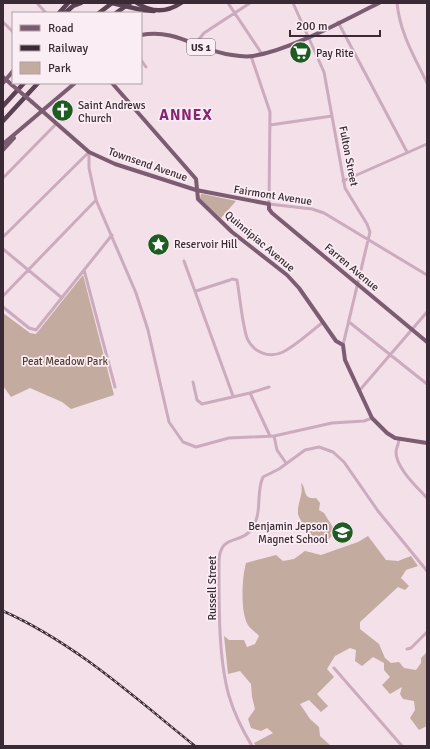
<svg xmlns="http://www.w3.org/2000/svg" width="430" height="749" viewBox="0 0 430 749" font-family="Signika,sans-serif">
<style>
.green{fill:#c3ab9f}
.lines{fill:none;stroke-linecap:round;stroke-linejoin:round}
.minor{stroke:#ccabbe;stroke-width:3}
.major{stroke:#7c5c71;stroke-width:4}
.highway{stroke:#5b4253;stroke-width:4.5}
.rail-casing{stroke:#3a2a35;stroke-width:2.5}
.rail{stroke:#faedf3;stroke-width:1;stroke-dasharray:3;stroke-linecap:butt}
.major-bridge{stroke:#7c5c71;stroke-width:4}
.highway-bridge{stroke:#5b4253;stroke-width:4.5}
.labels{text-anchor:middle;stroke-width:3.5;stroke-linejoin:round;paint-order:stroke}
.shield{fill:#faedf3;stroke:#74646e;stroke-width:1}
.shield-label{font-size:10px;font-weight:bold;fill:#3a2a35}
.poi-label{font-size:11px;fill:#3a2a35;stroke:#faedf3;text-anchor:start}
.street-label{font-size:11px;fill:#3a2a35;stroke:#faedf3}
.park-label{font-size:11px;fill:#583d2e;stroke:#faedf3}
.district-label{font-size:15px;font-weight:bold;letter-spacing:1px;fill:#892373;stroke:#faedf3}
</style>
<rect width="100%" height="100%" fill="#f3e0e9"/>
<path class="green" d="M201 194H203L236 201 221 218 200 198Z
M83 275 114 395 71 409 62 402 30 388 11 397 3 386V313L30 333 36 334Z
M301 483C307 488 302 500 316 498L320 503 319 510 324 513 334 529 330 533 332 536C329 539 326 542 322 542 315 542 299 520 298 514 297 503 304 494 301 483Z
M368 536 386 560 398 561 411 556 418 566 406 570 401 578 409 586 405 590 398 587 360 622V629L379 644 385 658 391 663 399 662 404 668 416 670 421 663V658L427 652V726L419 730 410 718 415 710 414 701 403 699 400 694 402 687 390 694 382 685 390 677 384 670V663L373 657 362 666 355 661 356 650 350 648 335 656 327 669 334 677 317 694 328 706 321 712 309 700 300 704 310 719 319 727 320 736 331 746H256L254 743 273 733 267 728 261 731 251 728 248 719 255 709 252 697 251 684 240 671 228 674 224 636 229 640H244L247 647 255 644 259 636C256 632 250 629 248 625 240 612 242 577 246 563L276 555 283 561 294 559 305 551 321 555 358 542Z"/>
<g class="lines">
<path class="minor" d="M37 3 46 13
M228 3 262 54
M293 3 324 72 345 188 367 224 370 232 343 345
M397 3C400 33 414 56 427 83
M3 22 13 32
M338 22 407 152
M195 44 204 33 250 3
M251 56 270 112 269 204 312 209 324 213 427 275
M141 60 146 67
M270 125 332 116
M89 152V168L96 200 136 293 148 330 169 422 183 442 196 447 229 438 274 436 332 423 364 421 372 418
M3 178 56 124
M343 181 427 144
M3 237 89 152
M3 249 62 298
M184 261 233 396
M84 270 115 387
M232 279 237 280C240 297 242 323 247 338 253 352 269 359 283 352 297 345 310 332 322 323
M196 291 230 280
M3 296 96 200
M3 307 29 328 36 330 112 235
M349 322 427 384
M193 382 197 400 202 404 250 393 269 387
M359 391 427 312
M250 393 270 436
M274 436 277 450 286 463
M399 440C399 443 396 448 396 452 396 468 417 487 427 498
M407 649 411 648 427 632
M334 668 402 746
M252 746C243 731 234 713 229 696 218 657 219 602 219 561 220 534 240 544 250 531 264 514 255 494 263 477L279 469 305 450 319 447 333 452 344 462 378 511 427 571"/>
<path class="major" d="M141 35C177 28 198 51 232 55 238 56 246 57 253 56 291 50 344 20 379 3
M3 77 12 85
M3 83 13 71
M112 83 196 179 198 199 232 232 287 275 299 288 336 341 343 345 345 360 372 418 387 433 395 438 427 443
M32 102 89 152 115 164 196 190 269 204V209L272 213 427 342
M3 144 75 83
M3 150 14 138"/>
<path class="highway" d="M137 3C152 13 166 13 181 3
M59 13 68 3
M65 13 73 6 81 3
M99 13 112 3
M116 13 130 3
M3 106 24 83
M3 121 38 83"/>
<defs>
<path id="rail" d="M3 611C75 643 134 697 195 746"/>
</defs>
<use href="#rail" class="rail-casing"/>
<use href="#rail" class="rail"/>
<path class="major-bridge" d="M12 85 32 102"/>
<path class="highway-bridge" d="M112 3 142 10 154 11"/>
</g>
<defs>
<symbol id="supermarket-disc" viewBox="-11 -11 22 22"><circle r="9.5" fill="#1f5c22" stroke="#faedf3"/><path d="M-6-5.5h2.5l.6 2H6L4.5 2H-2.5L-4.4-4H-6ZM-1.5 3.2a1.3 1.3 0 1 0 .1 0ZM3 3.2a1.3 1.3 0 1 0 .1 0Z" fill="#fff"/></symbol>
<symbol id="church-disc" viewBox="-11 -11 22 22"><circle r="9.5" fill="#1f5c22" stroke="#faedf3"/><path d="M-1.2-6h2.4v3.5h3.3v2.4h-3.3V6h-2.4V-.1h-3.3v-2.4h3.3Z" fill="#fff"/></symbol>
<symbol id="sight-disc" viewBox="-11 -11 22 22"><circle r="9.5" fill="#1f5c22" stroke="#faedf3"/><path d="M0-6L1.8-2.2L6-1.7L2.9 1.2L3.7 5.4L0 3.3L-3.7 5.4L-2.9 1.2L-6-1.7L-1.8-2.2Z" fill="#fff"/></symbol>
<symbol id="school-disc" viewBox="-11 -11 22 22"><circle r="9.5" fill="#1f5c22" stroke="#faedf3"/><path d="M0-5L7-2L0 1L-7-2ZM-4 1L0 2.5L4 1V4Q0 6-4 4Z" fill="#fff"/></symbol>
</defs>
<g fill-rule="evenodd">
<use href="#supermarket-disc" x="288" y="40" width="25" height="25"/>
<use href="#church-disc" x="50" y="98" width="25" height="25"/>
<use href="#sight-disc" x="146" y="232" width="25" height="25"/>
<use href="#school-disc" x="330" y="520" width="25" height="25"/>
</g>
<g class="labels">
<rect class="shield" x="187" y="39" width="28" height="16" rx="3"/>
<g class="shield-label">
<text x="201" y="51">US 1</text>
</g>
<g class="poi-label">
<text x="316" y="57">Pay Rite</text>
<text x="78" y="109">Saint Andrews<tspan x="78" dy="13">Church</tspan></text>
<text x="174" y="248">Reservoir Hill</text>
<text x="328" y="530" text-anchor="end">Benjamin Jepson<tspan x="328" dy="13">Magnet School</tspan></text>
</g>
<g class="street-label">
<text transform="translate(349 156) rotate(79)" y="4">Fulton Street</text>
<text transform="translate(148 164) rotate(19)" y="4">Townsend Avenue</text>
<text transform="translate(273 195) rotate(9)" y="4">Fairmont Avenue</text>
<text transform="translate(260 241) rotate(40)" y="4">Quinnipiac Avenue</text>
<text transform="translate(352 267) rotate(40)" y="4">Farren Avenue</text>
<text transform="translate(212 588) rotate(-90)" y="4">Russell Street</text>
</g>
<g class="park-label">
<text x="65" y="365">Peat Meadow Park</text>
</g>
<g class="district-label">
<text x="186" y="120">ANNEX</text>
</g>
</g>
<rect width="430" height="749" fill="none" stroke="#3a2a35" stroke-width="8"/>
<rect x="12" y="12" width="130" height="72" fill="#faedf3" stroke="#ad9fa7"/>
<rect x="20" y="25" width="20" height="6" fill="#7c5c71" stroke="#ad9fa7"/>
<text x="48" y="32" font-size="12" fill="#3a2a35">Road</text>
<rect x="20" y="45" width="20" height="6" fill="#3a2a35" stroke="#ad9fa7"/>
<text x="48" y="52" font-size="12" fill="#3a2a35">Railway</text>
<rect x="20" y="62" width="20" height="12" fill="#c3ab9f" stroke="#ad9fa7"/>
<text x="48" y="72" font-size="12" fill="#3a2a35">Park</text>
<path d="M290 30v6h90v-6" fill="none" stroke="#3a2a35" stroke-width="2"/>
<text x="296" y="30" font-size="12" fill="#3a2a35" stroke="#faedf3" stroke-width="3" paint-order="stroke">200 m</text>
</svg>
